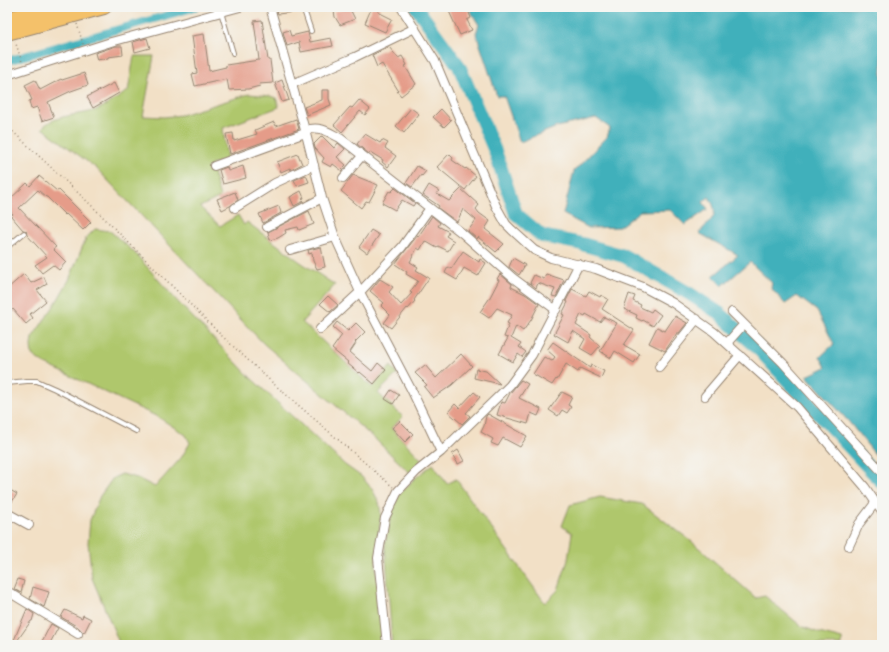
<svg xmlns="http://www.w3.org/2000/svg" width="889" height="652" viewBox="0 0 889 652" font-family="'EB Garamond',serif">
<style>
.green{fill:#afc76c;stroke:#757845}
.water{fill:#40b0bb;stroke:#3e6d6c}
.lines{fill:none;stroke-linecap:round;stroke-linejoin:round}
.canal{stroke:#40b0bb;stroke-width:8}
.river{stroke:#40b0bb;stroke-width:14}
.building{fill:#e59c89}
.service-casing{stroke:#968572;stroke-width:6}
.minor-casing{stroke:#968572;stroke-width:10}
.trunk-casing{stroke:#968572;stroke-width:16}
.path{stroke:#968572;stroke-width:1.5;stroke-dasharray:1 3;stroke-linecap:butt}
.service{stroke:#fff;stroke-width:4}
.minor{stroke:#fff;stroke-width:8}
.trunk{stroke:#f4c16b;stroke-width:14}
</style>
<rect width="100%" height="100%" fill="#f6f6f2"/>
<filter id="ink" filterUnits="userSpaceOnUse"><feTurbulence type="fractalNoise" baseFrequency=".025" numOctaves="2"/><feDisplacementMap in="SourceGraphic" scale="8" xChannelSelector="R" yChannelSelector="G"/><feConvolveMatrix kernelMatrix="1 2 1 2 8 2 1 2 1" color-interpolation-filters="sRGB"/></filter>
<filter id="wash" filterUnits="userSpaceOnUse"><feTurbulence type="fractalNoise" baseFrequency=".012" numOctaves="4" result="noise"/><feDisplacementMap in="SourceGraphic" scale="16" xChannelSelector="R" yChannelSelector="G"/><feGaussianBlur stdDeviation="0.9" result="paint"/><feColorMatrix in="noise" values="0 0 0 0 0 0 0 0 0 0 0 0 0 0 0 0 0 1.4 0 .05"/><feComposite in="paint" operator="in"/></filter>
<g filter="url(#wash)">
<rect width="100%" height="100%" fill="#f2e0c6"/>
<path class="green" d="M134 56H154L143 116 164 117 181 115 249 94 270 96 276 98 279 107 223 128 227 159 211 165 220 197 200 207 220 226 238 215 244 225 247 222 299 261 335 285 302 322 372 387 391 366 397 374 378 393 403 417 391 428 423 461 410 473 375 439 264 344 96 168 42 128C55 114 79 116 96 110 107 106 118 97 128 91Z
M95 229 110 231 134 252 178 302 251 378 345 465 362 477 372 489 379 502 381 514 376 565 383 645H120L92 578 88 543 90 520 100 496 113 478 122 474 137 478 155 487 181 458 190 443 186 435 158 417 43 363 32 355 31 346 32 338 54 306 69 280 86 238Z
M433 464 447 484 456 479 545 603 558 590 568 560 572 533 562 526 570 505 600 497 642 504 691 541 756 598 765 596 801 626 819 633 842 639V645H392L385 544 392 510 399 495 414 479Z"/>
<path class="water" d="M468 7H882V463L849 422 807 376 826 367 820 357 834 344 817 311 797 296 785 304 771 288 772 283 750 262 722 286 713 276 738 255 699 233C713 217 720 216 709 197L703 202 708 209 685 225 670 210 640 211 619 227 589 228 563 214 574 171 607 137 610 128 596 118 557 127 520 142 504 96H497L476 33 479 25Z"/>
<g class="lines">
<path class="canal" d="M7 61 196 7"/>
<path class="river" d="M416 7 459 66 495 151 516 214 542 236 582 244 624 256 690 294 719 313 755 345 882 482"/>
</g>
<g id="blocks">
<path class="building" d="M276 7H300L301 11 278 14Z
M341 7H359L351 11 355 19 340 25 335 17 334 11 342 10Z
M372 7H380L378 12 392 19 385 32 365 23Z
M447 7H467L471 18 467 20 472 30 460 35Z
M262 20 268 60H270L273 83 259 84 260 86 248 89 229 90 227 79 195 86 192 74 197 73 192 36 204 34 209 71 226 67V65L259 60 254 21Z
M289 30 291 36 308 32 310 42 331 38 333 46 301 52 299 42 287 46 283 32Z
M147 38 150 48 135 52 133 42Z
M116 46H122L123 55 108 57V58L97 60 95 53Z
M389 47 398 58 402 56 407 65 405 66 416 84 401 96 397 91 398 90 382 64 377 67 372 55Z
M84 73 88 85 71 91 48 102 54 117 42 121 37 107 31 109 29 101 32 100 25 85 35 80 40 90 61 79 62 80Z
M282 80 289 100 282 102 275 83Z
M114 83 119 93 93 108 87 97Z
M322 90H329V99L331 105 307 115 304 107 322 100Z
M359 100 370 109 365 115 360 111 342 132 334 125 350 107 352 108Z
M411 108 419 114 404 133 396 126Z
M441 109 451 120 444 127 433 117Z
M296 119 299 129 230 154 226 134 233 133 234 141 257 134 255 130 274 122 276 126Z
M365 134 380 143 382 140 388 143 385 148 396 156 388 167 382 162 383 160 370 152 369 154 357 144Z
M322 136 334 148 338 143 345 149 337 157 346 165 341 170 333 164 331 167 322 162 324 158 315 148 314 144Z
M298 154 302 164 291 170 290 168 281 172 277 162Z
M449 154 453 158 452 160 465 169 466 168 476 176 465 190 437 167Z
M243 166 246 178 223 184 219 170 227 167 228 171Z
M417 166 426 171 422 176 421 175 412 187 406 183Z
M306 175 309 182 297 186 294 180Z
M353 175 378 185 369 202 366 201 361 208 341 191Z
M39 176 57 191 59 190 91 222 83 230 66 214 65 215 47 197H46L38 190 19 208 56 247 53 249 66 262 59 270 53 265 42 273 35 265 47 257 27 235 26 231 23 230 11 216 13 214 7 208V202L27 183 30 186Z
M429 185 439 191 437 194 449 201 461 189 479 205 476 209 479 213 490 221 485 229 504 244 496 252 478 237 477 239 468 231 476 220 463 209 457 222 438 208 439 206 423 195Z
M395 188 415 203 413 206 402 200 395 210 382 203 389 191 391 192Z
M301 191 304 198 302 199 304 201 294 206 290 197Z
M235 192 238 200 230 206 222 210 217 199Z
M279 206 281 213 263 223 259 214Z
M309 211 314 224 299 230 298 227 285 230 286 233 278 238 270 240 268 232Z
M432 216 440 223 438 226 449 232 446 236 454 241 448 251 438 246 437 248 425 241 420 250 417 248 410 262 418 267 416 270 429 278 414 300 415 301 408 309 407 308 391 328 384 323 390 315 381 306 384 303 370 291 380 279 393 287 389 292 401 305 412 293 410 292 418 281 406 274 407 272 395 264 417 236 418 237Z
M371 230 379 235 367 253 359 247Z
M321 247 325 267 317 269 313 261 312 253 309 254 308 250Z
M463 251 479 262 480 259 486 263 478 276 464 268 457 280 445 273 448 267 451 269Z
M513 258 525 265 519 275 509 267Z
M24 274 31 283 44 277 47 284 37 290 46 301 30 314 33 318 26 324 13 309 7 315V289Z
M500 274 512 284 511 287 525 294 539 304 531 320 523 331 516 326 511 338 521 344 519 347 526 352 522 357 518 354 513 362 499 354 508 338 504 337 509 324 507 323 512 315 497 308 489 318 480 312 489 299 499 280 497 279Z
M546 274 564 280 556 297 552 296 555 289 538 283 536 288 530 283 534 275 544 279Z
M572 289 586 296 589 291 600 297 601 295 608 299 602 309 634 330 624 345 640 354 634 363 615 351 611 358 600 351 617 323 604 317 600 322 586 314 585 316 581 314 576 325 591 335 590 337 600 346 592 355 580 348 585 339 573 331 568 342 554 334 564 315 562 314 568 302 566 301Z
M629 294 635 296 633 301 641 305 640 307 651 312 653 309 661 315 653 326 643 320 642 321 636 318 637 315 624 309Z
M328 296 338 305 330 312 320 304Z
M675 316 687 323 679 333H677L665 351 649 343 657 327 665 331Z
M337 322 348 331 356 323 365 332 355 342 356 343 350 352 372 371 378 363 386 370 374 384 360 372 359 373 347 363 348 362 332 349 342 335 333 327Z
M553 342 590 368 591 365 604 371 601 378 580 368 578 372 566 364 557 380 556 379 552 385 533 374 544 357 552 361 555 357 547 350Z
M461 354 472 366 452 385 433 398 424 387 427 385 415 373 425 365 436 378Z
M476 369 486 371 500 384 474 378Z
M521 380 528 384 519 398 541 409 538 416 531 413 528 424 497 415 501 402 505 403 510 393Z
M391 390 399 395 393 404 385 399Z
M474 392 480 397 466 413 470 416 462 424 448 412 455 404 459 408Z
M562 392 572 397 568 405 571 407 567 413 562 410 558 416 549 410Z
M488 414 527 436 520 447 503 438 498 446 491 443 493 439 481 432 484 426 486 416Z
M400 421 413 434 405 442 392 428Z
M458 450 464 461 458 464 452 454Z
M10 490 17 494 8 508H7V495Z
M18 579 24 581 21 593 14 589Z
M33 587 49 592 44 607 30 599Z
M27 609 34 614 32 621H31L17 641 14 640Z
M65 610 82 618 83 615 91 619 84 633 78 627 61 617Z
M51 624 58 628 49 645H40Z"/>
</g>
</g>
<g filter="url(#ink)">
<use href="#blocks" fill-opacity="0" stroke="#968572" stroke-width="1"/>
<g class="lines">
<defs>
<path id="service" d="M303 7 311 31
M221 12 233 53
M7 247 24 233
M7 383 27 381H37L55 389 136 431"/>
<path id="minor" d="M270 7 305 130 322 198 335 237 360 292 412 391 441 452
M401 7 435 61 496 206 506 224 512 230 534 250 551 258 596 269 643 287 673 303 714 332 797 407 865 487 882 512
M7 75 111 42 240 7
M292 84 355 57 415 28
M305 130C321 126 326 131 340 138L462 233 513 278 556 310
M214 166 305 133
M343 178 362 156
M235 208 275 183 314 165
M267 227 322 198
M290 250 335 237
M732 312 783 363 882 472
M320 329 360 292 402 247 430 208
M727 343 744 324
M659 367 697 319
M705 396 740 355
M7 513 29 525
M849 546 859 524 875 503
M7 591 78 634
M387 645 378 558 385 518 398 491 416 472 441 452 510 385 532 355 579 264"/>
<path id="trunk" d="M7 19 55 7
M7 33 104 7"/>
</defs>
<use href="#service" class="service-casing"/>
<use href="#minor" class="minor-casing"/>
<use href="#trunk" class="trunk-casing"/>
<path class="path" d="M77 24 83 44
M15 41 22 62
M7 126 91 205 222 336 275 385 393 487"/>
<use href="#service" class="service"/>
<use href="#minor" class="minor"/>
<use href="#trunk" class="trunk"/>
</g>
</g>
<rect width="889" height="652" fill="none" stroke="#f6f6f2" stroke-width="24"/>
</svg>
